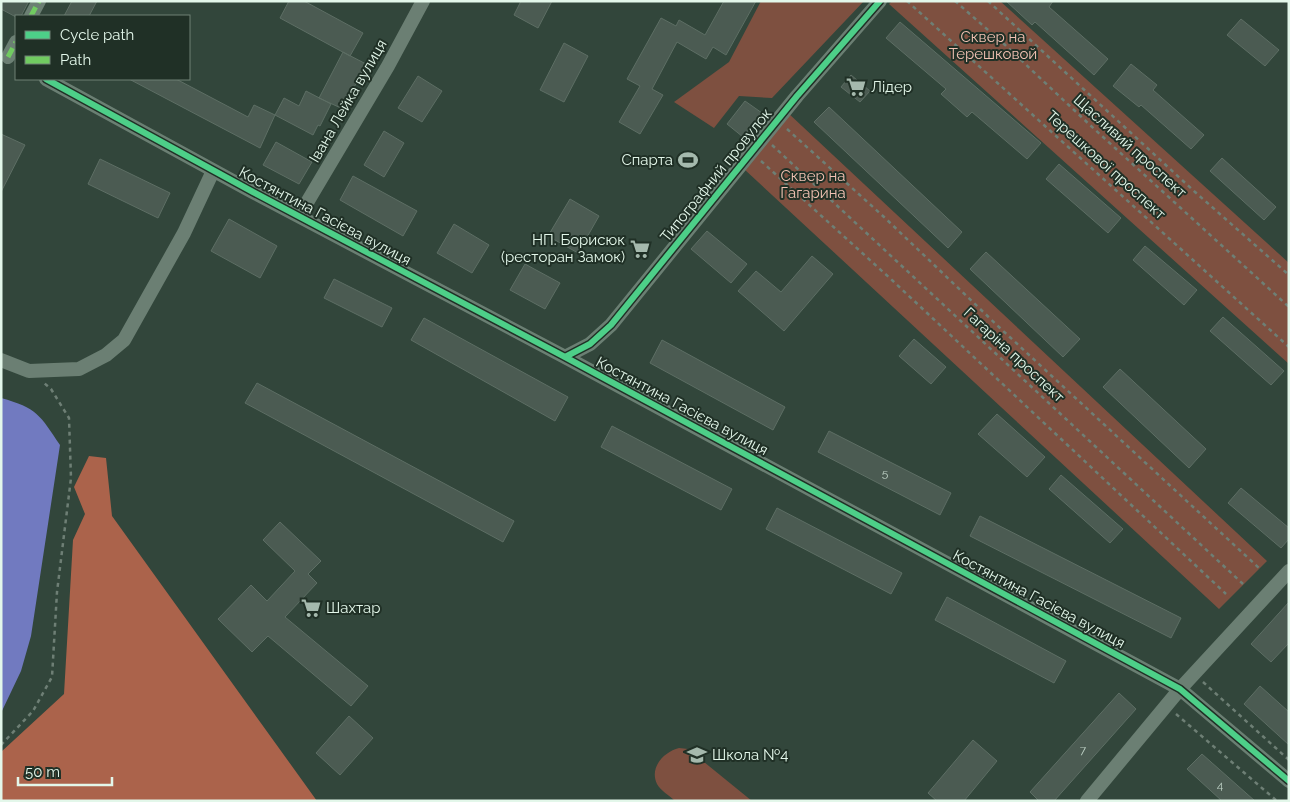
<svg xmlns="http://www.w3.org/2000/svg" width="1290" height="802" viewBox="0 0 1290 802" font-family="Raleway,sans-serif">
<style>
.green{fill:#7e5040}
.forest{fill:#ab634b}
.water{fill:#717ac0}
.building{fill:#4b5b52;stroke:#5d6e64}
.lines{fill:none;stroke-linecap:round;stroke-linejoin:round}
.path{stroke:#6e7f75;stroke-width:2.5;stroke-dasharray:4 4;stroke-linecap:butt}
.street{stroke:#6b7f73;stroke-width:14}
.quiet{stroke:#71cb61;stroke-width:5;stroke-dasharray:10 5;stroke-linecap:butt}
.cycleway-casing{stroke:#203026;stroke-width:9}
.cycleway{stroke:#4dcf88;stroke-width:6}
.labels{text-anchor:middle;stroke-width:4;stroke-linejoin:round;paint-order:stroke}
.number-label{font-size:12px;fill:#bdd0c4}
.park-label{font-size:15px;fill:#f2c2b3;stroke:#203026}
.poi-label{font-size:15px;fill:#e3f7ea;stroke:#203026;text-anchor:start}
.street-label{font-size:15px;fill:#e3f7ea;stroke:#203026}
</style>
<rect width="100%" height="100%" fill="#32463b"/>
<path class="green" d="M761 1H864L772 98 739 96 714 128 674 102 729 62Z
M892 1H1000L1289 263V364L889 4Z
M787 112 1267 561 1219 609 744 169Z
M679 748 688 749 752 801H675C670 796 660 790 657 784 649 767 664 752 679 748Z"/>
<path class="forest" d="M89 456 106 458 112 516 317 801H1V752L64 694 73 540 85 514 74 487Z"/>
<path class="water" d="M1 398C37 408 40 415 60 445L31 636 21 671 1 713Z"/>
<path class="building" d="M1 1H29L21 16 16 17 1 9Z
M72 1H97L89 16H64Z
M289 1H304L363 33 350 56 280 18Z
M521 1H552L538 28 514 15Z
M724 1H756L726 55 713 47 706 59 677 42 652 89 663 95 640 134 619 122 640 86 627 79 661 18 676 26 679 20 705 35Z
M1006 1H1053L1049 7 1108 59 1094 75 1035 22 1032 25Z
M1241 19 1279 50 1265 66 1227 35Z
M900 22 1041 143 1027 159 972 112 967 117 941 94 946 89 886 38Z
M564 43 588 56 564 102 540 90Z
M343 52 366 64 343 109 319 98Z
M1131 64 1157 85 1153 90 1204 135 1191 149 1141 105 1139 107 1113 86Z
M851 75 870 91 860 102 841 87Z
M418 76 442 91 422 122 398 108Z
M129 79H176L248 117 254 105 275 115 260 148Z
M306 91 331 104 320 126 318 125 313 135 275 115 284 98 299 106Z
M745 101 762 113 743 137 727 124Z
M829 107 962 232 948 248 814 122Z
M384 131 404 143 384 177 364 165Z
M1 134 25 145 1 192Z
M276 142 312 162 299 184 263 165Z
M1222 158 1276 207 1264 220 1210 171Z
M100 159 170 193 158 218 88 184Z
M1059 164 1121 218 1108 233 1046 179Z
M353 176 417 211 403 236 340 200Z
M570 199 599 216 578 253 548 236Z
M229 219 277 246 260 278 211 251Z
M454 224 489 245 472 273 437 253Z
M707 231 747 264 731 283 691 249Z
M1145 246 1197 290 1184 305 1133 260Z
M986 252 1080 339 1063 357 970 269Z
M812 256 833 274 784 331 738 291 756 271 781 292Z
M525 264 560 283 545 309 510 290Z
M334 279 392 308 382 327 324 298Z
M1223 317 1284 371 1271 385 1210 331Z
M424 318 568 397 555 421 411 340Z
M914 339 946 367 931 384 899 356Z
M662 340 785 407 773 430 650 363Z
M1120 369 1206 449 1189 468 1103 387Z
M257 383 514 521 503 542 245 403Z
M997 414 1045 457 1027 477 978 434Z
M612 426 732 489 721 510 601 447Z
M829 431 951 493 940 515 818 452Z
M1061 475 1123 529 1110 543 1049 489Z
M1241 488 1289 528V539L1281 548 1228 503Z
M777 508 902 573 891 594 766 529Z
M980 516 1181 618 1171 638 970 536Z
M280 522 321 561 308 574 317 583 285 617 368 686 351 706 268 636 252 652 218 619 251 585 267 601 295 571 263 540Z
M947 597 1066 661 1054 683 935 620Z
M1289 602V643L1271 662 1251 644Z
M1260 686 1289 712V745L1244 704Z
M1119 693 1136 709 1054 801H1039L1030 792Z
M349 716 373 738 340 775 316 753Z
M973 740 997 761 964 801H937L928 793Z
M1202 754 1255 801H1222L1187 769Z"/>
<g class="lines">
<path class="path" d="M907 1 1289 347
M955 1 1004 44 1091 126 1289 307
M988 1 1195 192 1289 275
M787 129 884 217 1000 328 1259 568
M772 145 1243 584
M761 161 893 281 1226 594
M1203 682 1289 760
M1176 714 1277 801
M1 745 33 711 52 677 57 592 71 478 69 418 51 389 44 383"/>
<path class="street" d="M31 16 39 1
M8 57 16 42
M46 79 253 192 565 357 1180 689 1289 781
M299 216 388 66 423 1
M565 357 590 344 611 325 797 96 880 1
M1 360 29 371 79 369 106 355 124 340 184 233 213 171
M1087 801 1180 689 1289 571"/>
<path class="quiet" d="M31 16 39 1
M8 57 16 42"/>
<defs>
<path id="cycleway" d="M46 79 253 192 565 357 1180 689 1289 781
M565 357 590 344 611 325 797 96 880 1"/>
</defs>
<use href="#cycleway" class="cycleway-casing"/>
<use href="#cycleway" class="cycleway"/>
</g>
<defs>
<symbol id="supermarket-bare" viewBox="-9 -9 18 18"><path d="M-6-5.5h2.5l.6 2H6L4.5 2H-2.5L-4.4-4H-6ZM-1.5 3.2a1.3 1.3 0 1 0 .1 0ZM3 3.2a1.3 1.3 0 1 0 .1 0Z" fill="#a5b9ad" stroke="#203026" stroke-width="2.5" paint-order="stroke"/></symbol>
<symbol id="stadium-bare" viewBox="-9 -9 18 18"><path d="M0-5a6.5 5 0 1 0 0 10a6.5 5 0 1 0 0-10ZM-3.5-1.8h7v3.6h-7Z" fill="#a5b9ad" stroke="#203026" stroke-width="2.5" paint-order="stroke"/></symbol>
<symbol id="school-bare" viewBox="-9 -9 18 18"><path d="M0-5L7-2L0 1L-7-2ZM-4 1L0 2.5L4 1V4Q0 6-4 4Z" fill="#a5b9ad" stroke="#203026" stroke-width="2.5" paint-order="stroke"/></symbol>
</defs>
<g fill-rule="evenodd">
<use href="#supermarket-bare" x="842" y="73" width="28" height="28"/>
<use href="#stadium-bare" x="674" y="146" width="28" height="28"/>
<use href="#supermarket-bare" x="626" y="235" width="28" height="28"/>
<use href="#supermarket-bare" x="297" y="594" width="28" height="28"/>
<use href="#school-bare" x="683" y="741" width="28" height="28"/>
</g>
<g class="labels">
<g class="number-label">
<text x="885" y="477">5</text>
<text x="1083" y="754">7</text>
<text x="1220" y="789">4</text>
</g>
<g class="park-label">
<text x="993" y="42">Сквер на<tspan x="993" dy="17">Терешковой</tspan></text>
<text x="813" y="181">Сквер на<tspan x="813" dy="17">Гагарина</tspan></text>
</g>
<g class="poi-label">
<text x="871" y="92">Лідер</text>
<text x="673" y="165" text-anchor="end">Спарта</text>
<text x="625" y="245" text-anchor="end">НП. Борисюк<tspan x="625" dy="17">(ресторан Замок)</tspan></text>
<text x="326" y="613">Шахтар</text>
<text x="712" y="760">Школа №4</text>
</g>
<g class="street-label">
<text transform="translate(348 101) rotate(-60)" y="5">Івана Лейка вулиця</text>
<text transform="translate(1130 146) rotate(42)" y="5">Щасливий проспект</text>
<text transform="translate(1106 165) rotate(42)" y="5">Терешкової проспект</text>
<text transform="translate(716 175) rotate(-51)" y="5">Типографний провулок</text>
<text transform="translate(325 216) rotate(28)" y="5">Костянтина Гасієва вулиця</text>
<text transform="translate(1014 355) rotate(43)" y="5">Гагаріна проспект</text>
<text transform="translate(682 406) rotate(28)" y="5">Костянтина Гасієва вулиця</text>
<text transform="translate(1039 599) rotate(28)" y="5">Костянтина Гасієва вулиця</text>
</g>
</g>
<rect width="1290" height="802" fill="none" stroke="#e3f7ea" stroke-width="5"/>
<rect x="15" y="15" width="175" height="65" fill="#203026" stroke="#6e8074"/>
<rect x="25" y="31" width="25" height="8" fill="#4dcf88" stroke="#6e8074"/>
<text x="60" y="40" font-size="15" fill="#e3f7ea">Cycle path</text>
<rect x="25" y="56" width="25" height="8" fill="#71cb61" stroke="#6e8074"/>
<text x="60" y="65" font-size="15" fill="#e3f7ea">Path</text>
<path d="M18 777v8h94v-8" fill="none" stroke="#e3f7ea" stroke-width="2.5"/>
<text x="25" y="777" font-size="15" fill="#e3f7ea" stroke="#203026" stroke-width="4" paint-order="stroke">50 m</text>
</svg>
